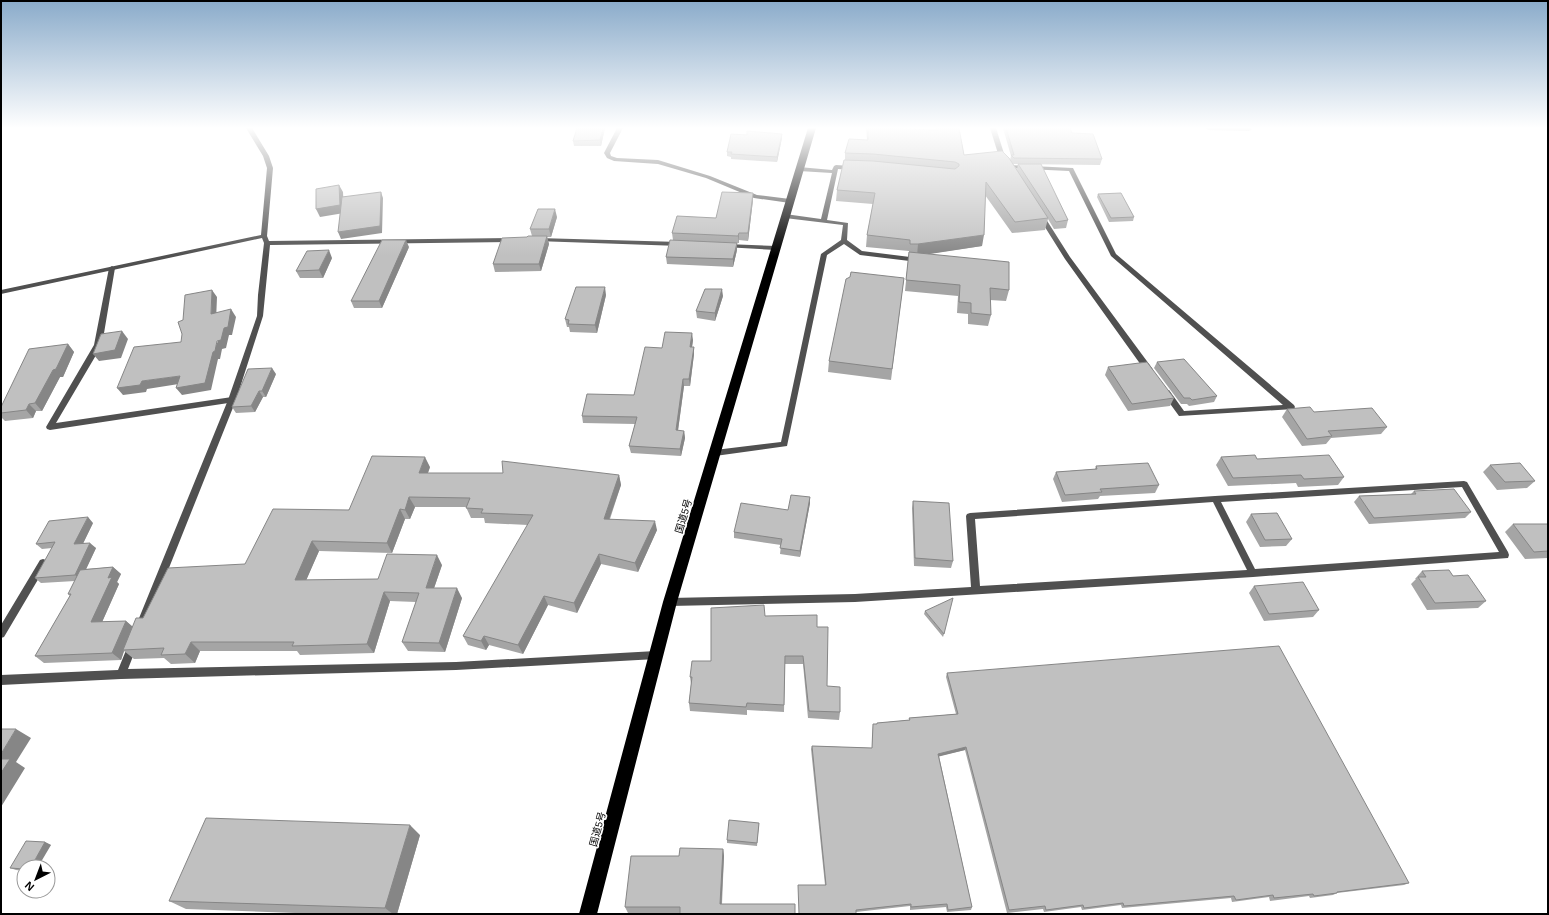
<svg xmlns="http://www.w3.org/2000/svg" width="1549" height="915" viewBox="0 0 1549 915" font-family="Arial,'Noto Sans JP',sans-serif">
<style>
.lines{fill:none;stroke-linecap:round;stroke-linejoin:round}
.lane{fill:#505050;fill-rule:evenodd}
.street{fill:#505050;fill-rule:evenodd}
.highway{fill:#000;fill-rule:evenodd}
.wall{fill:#a5a5a5}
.shaded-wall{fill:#868686}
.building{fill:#c0c0c0;stroke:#868686}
.labels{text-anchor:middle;stroke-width:3.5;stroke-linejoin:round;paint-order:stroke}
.street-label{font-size:10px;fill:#000;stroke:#fff}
</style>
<rect width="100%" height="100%" fill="#fff"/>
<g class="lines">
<path class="lane" d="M617 128H623L610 153 611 156 617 158 658 160 710 176 757 195 790 199 793 201 790 203 754 198 706 178 658 164 614 161 607 158 604 153Z
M836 165 852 166 855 168 852 170 838 169 827 220 848 223 847 240 862 251 918 258 921 260 918 262 860 255 844 244 827 255 787 446 715 456 712 455 711 453 715 450 781 442 821 254 841 240 843 225 785 218 782 216 785 214 821 219 832 173 799 171 796 169 799 167 832 170 834 166Z
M112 266 115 268 102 345 56 423 232 397 236 400 235 402 50 430 47 429 46 427 94 345 109 268Z
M43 559 46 560 47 563 46 566 4 637 1 638V625L40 560Z"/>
<path class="street" d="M246 128H252L269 156 273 168 267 236 269 241 512 238 515 240 512 242 270 245 263 316 236 400 145 628 143 631 140 632 137 631 135 628 228 400 257 316 258 295 264 243 262 238 1 294V290L261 235 267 168 263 156Z
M990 128H996L1006 160 1005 161 1000 160Z
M1205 128H1251L1252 129 1249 131 1208 130Z
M1010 165 1073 168 1116 254 1294 405 1295 407 1294 409 1179 416 1163 394 1162 392 1163 390H1169L1184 411 1283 405 1111 256 1069 171 1008 168 1007 167Z
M1041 214 1044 216 1070 257 1152 368 1153 370 1152 372H1146L1065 259 1038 216Z
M538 238 680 242 683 244 680 246 536 241V239Z
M726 244 776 246 779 248 776 250 724 247 723 246Z
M1464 481 1467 482 1508 552 1509 555 1508 558 1253 577 855 602 670 606 667 605 665 602 667 599 670 598 855 594 971 587 966 516 967 514 970 513 1215 496ZM1462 487 1499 552 1255 569 1221 502ZM1213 502 1247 570 980 586 975 519Z
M132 642 135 643 137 646 128 669 456 662 656 651 659 652 661 655 659 658 656 659 456 670 121 679 1 685V675L118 670 129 643Z"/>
<path class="highway" d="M808 128H816L677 602 597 914H579L663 602Z"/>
</g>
<path class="wall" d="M605 128 601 146H574L573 141Z
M866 128H900V129L935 130V128H959L964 155 1010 160 1011 156 1003 128H1070L1072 133 1102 159 1100 165 1013 164 1017 170 1018 164 1068 220 1066 228 1054 229 1048 219 1045 230 1012 233 985 195 982 246 927 254 1009 290 1006 301 990 300 991 315 988 326 968 324V314L957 313 958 296 905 291 909 251 866 247 867 235 873 204 836 201 837 190 845 160V153L867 140Z
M782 134V138L777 162 731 159V157L727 156V152L747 135Z
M753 193V200L748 241 739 240V243H737V250L733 267 667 264 666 257 673 240 672 233 716 218Z
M1098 194 1134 217 1133 221 1109 222 1097 197Z
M557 217 551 237H547L549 244 541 271 495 272 493 264 527 237 532 236 530 229Z
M409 247 382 308H354L351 301Z
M332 258 323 278H300L296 271Z
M904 278 891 380 828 372 829 361Z
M606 295 597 333 570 332 569 327H567L565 319Z
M723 296 715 321 697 318 696 311Z
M693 340 692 347H694V354L690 386H684L678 431H684L685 438 681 456 631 453 629 446 635 424 583 423 582 416 634 395 662 348Z
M68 344 74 352 63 377H60L42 411H36L33 418 5 421 1 417V407Z
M1157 362 1217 396 1214 402 1189 406 1187 404H1181L1154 368Z
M1108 367 1174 398 1170 406 1128 411 1105 375Z
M276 374 266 397H263L255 412 236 413 232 407Z
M1287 409 1314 412 1387 427 1381 434 1331 438 1326 444 1302 446 1282 417Z
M1221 457 1257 459 1344 477 1338 485 1298 487 1296 483 1228 486 1216 465Z
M1490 465 1535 481 1527 488 1497 490 1483 472Z
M1096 466 1159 485 1155 493 1100 496 1098 499 1062 502 1053 479 1056 472 1095 469Z
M430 467 428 473 619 475 621 485 610 519 657 530 638 572 601 564 577 613 548 605 523 654 489 645 486 650 468 645 463 636 528 525 485 523 484 518H471L466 507H415L410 519H405L392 553 319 551 306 580 378 579 442 565 434 588 462 598 445 652 408 651 402 642 416 602 390 601 374 653 300 655 297 651H200L195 663 171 664 164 658 134 659 124 651 121 660 44 663 35 656 70 596 68 594 75 581 41 583 35 578 52 548 42 549 36 544 93 523 83 543 96 548 86 569 113 567 121 574 117 582 119 584 102 622 126 621 133 627 143 618 245 564Z
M1414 491 1471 512 1465 518 1369 524 1354 502 1359 496 1411 494Z
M810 497V503L800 557 780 554 781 545 734 538V532L788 510Z
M913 501 953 561 951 568 914 566 912 508Z
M1251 514 1292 539 1286 546 1260 547 1246 522Z
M1513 524H1548V558L1525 559 1505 532Z
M1422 571 1453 576 1486 601 1478 608 1427 610 1411 584 1416 579H1415Z
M1254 586 1319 610 1313 617 1264 621 1249 593Z
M925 611 944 634 943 637 924 614Z
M765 616 817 627 827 686 840 712 839 720 808 718 803 664H785L784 712 747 710V715L690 711 689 703 691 684 690 677 711 661Z
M947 673 1409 883 1404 885 1337 893 1333 895 1310 898 1309 896 1270 901 1269 897 1232 902 1231 898 1122 908 1121 905 1082 910 1081 907 1044 912 1043 909 1007 913 965 750 939 756 972 907 971 910 947 912 946 907 910 910V906L856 912 825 885 811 749 812 746 872 748 873 724H877V723L909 720V718L956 714 946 677Z
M759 823 757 846 727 843V840Z
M420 835 397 914H322L186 909 169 901Z
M45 842 51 845 24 867V871L16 870 10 868Z
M723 849 724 856 722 904 680 913H628L625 907 679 856Z"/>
<path class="shaded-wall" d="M603 128H605L601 146 600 140Z
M782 134V138L777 162V157Z
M339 185 343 192 344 213 320 217 316 209Z
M381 192 383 198 382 233 341 239 338 232Z
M753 193V200L748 241V233Z
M555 209 557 217 551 237 549 229Z
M739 233V243L738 236Z
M984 235 982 246 917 256 918 244Z
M547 236 549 244 541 271 539 264Z
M406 240 409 247 382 308 379 301Z
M737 243V250L733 267V259Z
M329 250 332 258 323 278 319 270Z
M605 287 606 295 597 333 595 325Z
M722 289 723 296 715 321V313Z
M212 290 217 297 216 321 211 314Z
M231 309 236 317 232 335H229L226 348 222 349 220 359H218L211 390 182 395 176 388 213 352 224 328Z
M122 331 128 339 121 358 99 361 93 354Z
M692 333 693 340 691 354 690 347Z
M68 344 74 352 63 377H60L42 411 35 403 53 370Z
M694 347V354L690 386 689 379Z
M272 368 276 374 266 397 262 391Z
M180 376 185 383 147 389 146 392 123 395 117 388 142 381Z
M683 379 684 386 677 437 676 430Z
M259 391 263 397 255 412 251 406Z
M29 404 36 411 33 418 26 410Z
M684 431 685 438 681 456 680 449Z
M425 457 430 467 424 483 419 473Z
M619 475 621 485 606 528 604 519Z
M409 497 415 507 410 519 405 510Z
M810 497V503L800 557V551Z
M400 509 405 519 392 553 387 543Z
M88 517 93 523 80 550 74 544Z
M655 521 657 530 638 572 635 563Z
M312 541 319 551 302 590 295 580Z
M90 543 96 548 81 580 75 575Z
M599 554 601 564 577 613 574 603Z
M437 555 442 565 431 597 426 588Z
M113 567 121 574 117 582 119 584 99 629 91 622 108 578Z
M457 588 462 598 445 652 439 643Z
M384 592 390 601 374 653 367 644Z
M544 596 548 605 523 654 518 645Z
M126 621 134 628 123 650 124 651 121 660 112 653Z
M484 636 489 645 486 650 481 641Z
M191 642 200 651 195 663 185 654Z
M16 729 31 738 16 762 25 768 1 807V754Z
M966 747 965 750 937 757 938 754Z
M410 825 420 835 397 914H393L385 908Z
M45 842 51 845 38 867H31Z
M723 849 724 856 721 910 720 904Z"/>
<path class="building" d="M577 128H603L600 140 573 141Z
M868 128H900V129L938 130V128H959L964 155 1002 151 1009 158 1048 218 1015 222 986 182 984 235 918 244H910V240L867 235 875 193 837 190 844 160 873 161 955 169 959 166V164L955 162 873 154 845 153 849 139 868 140Z
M1006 128H1070L1072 133 1093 134 1102 159 1014 158 1011 155H1014Z
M747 131 782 134 777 157 731 154 732 152H727L731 134 747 135Z
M1018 164H1041L1068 220 1056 222Z
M339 185 340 205 316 209V189Z
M381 192 380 226 338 232 342 197Z
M722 192 753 193 748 233H739L738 236 672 233 677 216 716 218Z
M1121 193 1134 217 1111 218 1098 194Z
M538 209H555L549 229H530Z
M528 236H547L539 264H493L502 238 527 237Z
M382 240H406L379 301H351Z
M670 240 737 243 733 259 666 257Z
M329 250 319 270 296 271 307 251Z
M909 252 1009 262V290L990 288 991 315 971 313V303L959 302 960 285 906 280Z
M851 272 904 278 892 369 829 361 846 279 850 277Z
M576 287H605L595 325 568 324 569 320 565 319Z
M705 289H722L715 313 696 311Z
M212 290 211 314 231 309 228 327 224 328 221 340 217 341 215 351 213 352 205 383 176 388 180 376 142 381 140 385 117 388 134 347 181 342 182 334 178 322 183 320 185 295Z
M122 331 115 350 93 354 101 334Z
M665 332 692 333 690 347H694L689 379H683L676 430 684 431 680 449 629 446 637 417 582 416 587 394 634 395 645 347 662 348Z
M68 344 56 369 53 370 35 403 29 404 26 410 1 413V407L29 349Z
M1184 359 1217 396 1192 400 1190 398H1184L1157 362Z
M1147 362 1174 398 1132 404 1108 367Z
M272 368 262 391H259L251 406 232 407 248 369Z
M1310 407 1314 412 1372 408 1387 427 1328 431 1332 436 1307 439 1287 409Z
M1255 455 1257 459 1329 455 1344 477 1304 479 1301 475 1233 478 1221 457Z
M372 456 425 457 419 473H503L502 461 619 475 604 519 655 521 635 563 599 554 574 603 544 596 518 645 484 636 481 641 463 636 533 515 481 513 483 509 466 508 470 498 409 497 405 510 400 509 387 543 312 541 295 580 378 579 387 554 437 555 426 588H457L439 643 402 642 419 593 384 592 367 644 292 646 294 642H191L185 654 161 655 164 648 123 650 136 618H143L168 568 245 564 273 509 349 510Z
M1148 463 1159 485 1100 489 1102 492 1065 495 1056 472 1097 469 1096 466Z
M1520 463 1535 481 1505 482 1490 465Z
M1454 489 1471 512 1374 518 1359 496 1416 494 1414 491Z
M791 495 810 497 800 551 780 548 782 539 734 532 741 503 788 510Z
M913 501 949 503 953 561 915 558Z
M1277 513 1292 539 1265 540 1251 514Z
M88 517 74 544 90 543 75 575 35 578 55 542 36 544 49 521Z
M1513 524H1548V551L1534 552Z
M113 567 108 578 112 577 91 622 126 621 112 653 35 656 71 594H68L80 570Z
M1449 570 1453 576 1468 575 1486 601 1435 603 1418 577H1426L1422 571Z
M1303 582 1319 610 1269 614 1254 586Z
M953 598 944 634 925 611Z
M764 605 765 616 817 615V627H828L827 686 840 687V712L809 711 803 656H785L784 705 747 703 746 707 689 703 692 677H690L692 661H711V608Z
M1279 646 1409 883 1337 892V893L1314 896 1313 894 1274 898 1273 895 1236 900 1234 896 1124 906 1123 903 1084 908 1083 905 1046 910 1045 906 1009 910 966 747 938 754 972 907 948 910 947 904 911 907V904L856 910V914H799L798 885H826L812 746 872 748 873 724H877V723L910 720 909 718 958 714 947 673Z
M1 729H16L1 754Z
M1 759H10L1 773Z
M206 818 410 825 385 908 169 901Z
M729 820 759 823 757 843 727 840Z
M26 841 45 842 31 867H24V869L10 868Z
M680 848 723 849 720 904H795V914H680V907H625L631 856H679Z"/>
<linearGradient id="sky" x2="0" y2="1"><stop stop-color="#8aabca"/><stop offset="0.5" stop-color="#fff"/><stop offset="1" stop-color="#fff" stop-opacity="0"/></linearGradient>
<rect width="1549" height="256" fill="url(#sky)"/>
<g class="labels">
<g class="street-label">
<text transform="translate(683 516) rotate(-73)" y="4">国道5号</text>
<text transform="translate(597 829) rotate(-75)" y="4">国道5号</text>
</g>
</g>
<rect width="1549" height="915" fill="none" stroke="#000000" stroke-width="4"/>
<g transform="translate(36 879) rotate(222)"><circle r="19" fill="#ffffff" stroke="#999999"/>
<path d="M0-3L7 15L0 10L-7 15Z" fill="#000000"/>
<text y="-6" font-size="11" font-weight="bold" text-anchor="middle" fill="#000000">N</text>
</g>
</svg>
